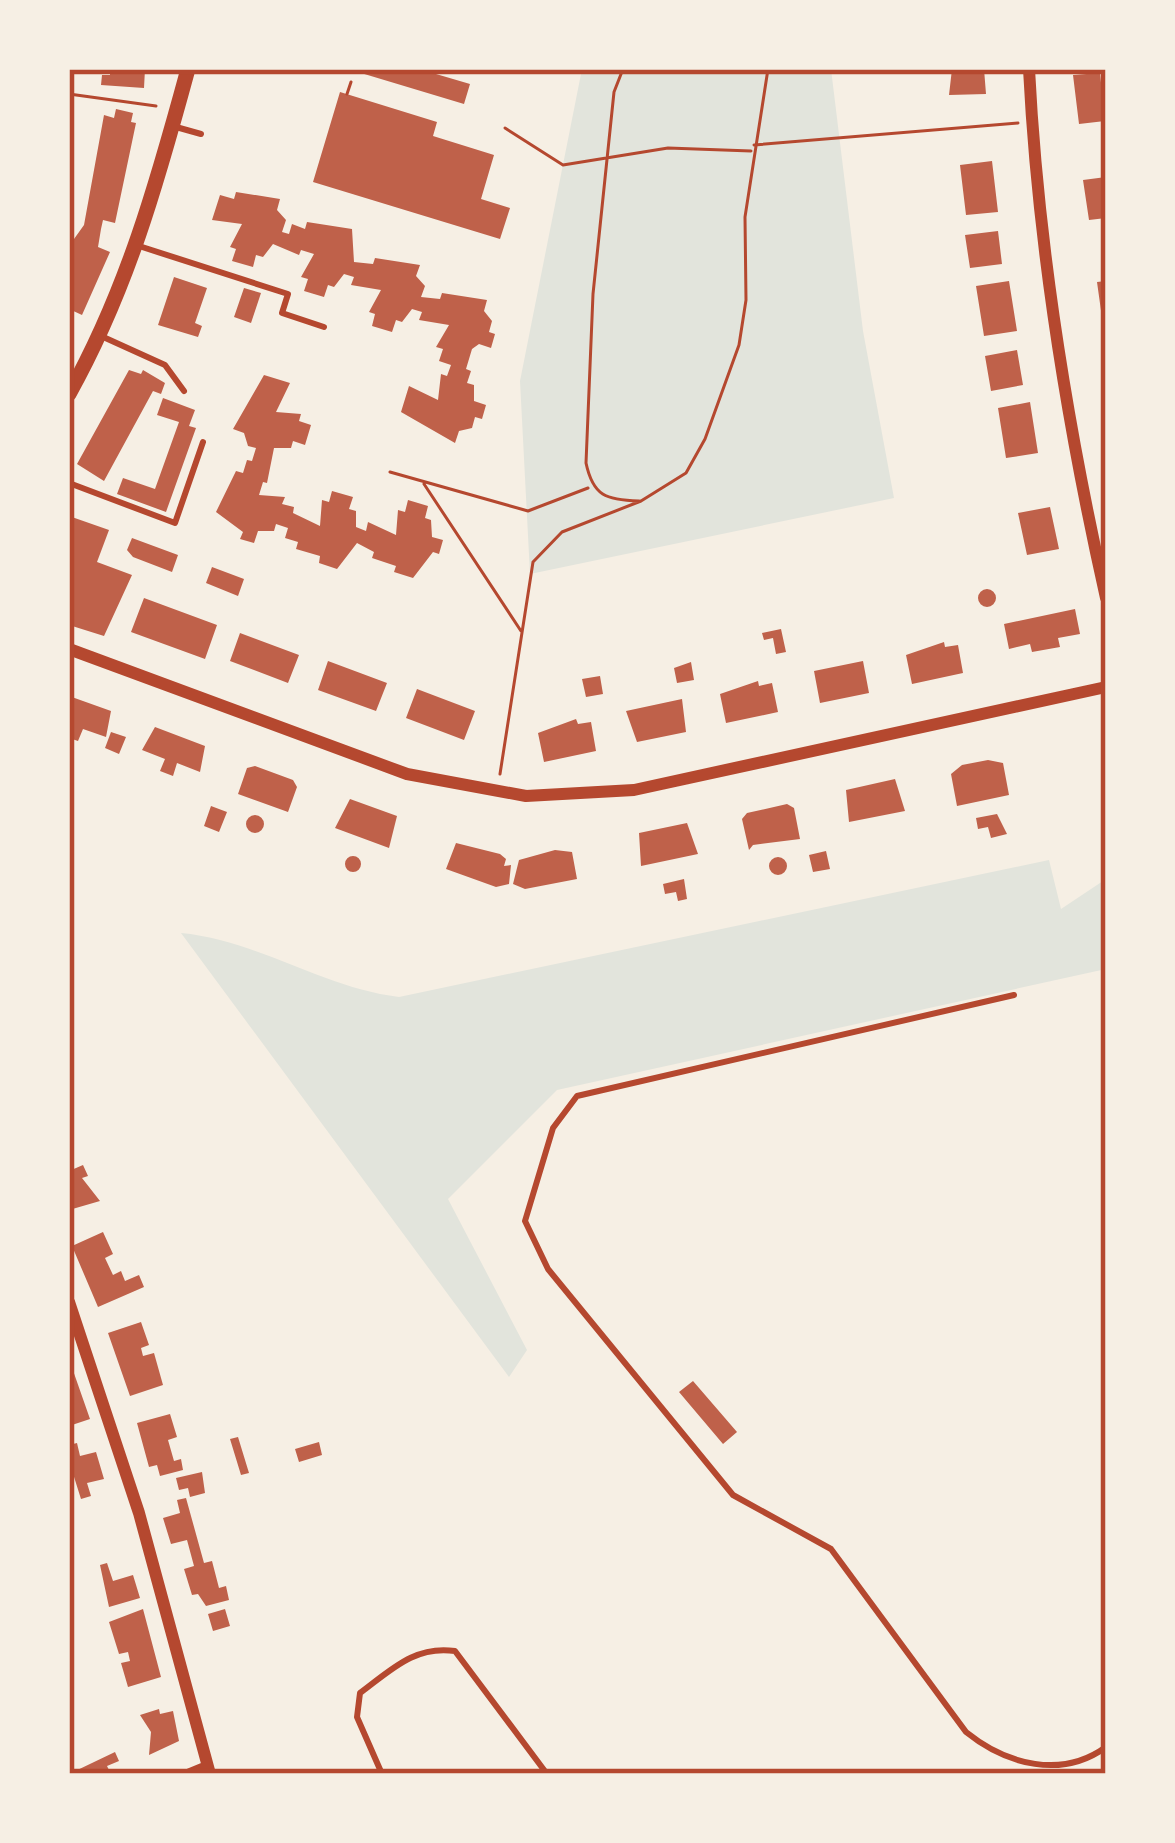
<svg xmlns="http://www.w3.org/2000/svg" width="1175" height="1843" viewBox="0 0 1175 1843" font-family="Roboto,sans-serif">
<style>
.green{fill:#e2e4dc}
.building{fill:#bf614a}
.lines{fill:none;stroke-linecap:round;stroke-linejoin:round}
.path{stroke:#b5482f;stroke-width:3}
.service{stroke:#b5482f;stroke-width:6}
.minor{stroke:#b5482f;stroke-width:12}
.tertiary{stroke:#b5482f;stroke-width:15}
.neatline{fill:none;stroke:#b5482f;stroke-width:4.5}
</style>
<rect width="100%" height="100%" fill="#f6efe4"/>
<path class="green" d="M582 69H831L863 331 894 498 530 574 520 381Z
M1049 860 1061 909 1106 879V969L557 1090 448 1199 527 1350 509 1377 181 933C257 940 323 988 399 997Z"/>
<path class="building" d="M110 69H145L144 88 101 85 102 75H110Z
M419 69 470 84 464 104 351 70Z
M952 69H984L986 94 949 95Z
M1100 73 1105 121 1079 124 1073 75Z
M340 92 437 122 433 136 494 155 481 199 510 208 500 239 313 182Z
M116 109 133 113 131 122 136 123 115 223 103 220 101 229 98 247 110 252 82 315 69 309V246L84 225 104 115 114 118Z
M992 161 998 212 966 215 960 165Z
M1106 177V218L1089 220 1083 180Z
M236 192 280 199 277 210 286 220 282 232 289 234 292 224 305 229 307 222 352 229 354 262 373 264 375 258 420 265 416 276 425 286 421 297 440 299 442 293 487 300 484 311 492 321 489 332 495 334 491 348 479 344 472 349 466 369 471 371 467 383 474 385V401L486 405 482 419 475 417 472 428 459 431 455 443 401 412 409 386 438 400 441 374 447 376 451 365 439 361 443 349 436 347 449 325 419 320 422 312 412 309 402 322 396 320 392 332 372 326 375 314 369 312 381 290 351 285 354 277 344 274 334 287 328 285 324 297 304 291 308 279 301 277 314 254 301 250 299 255 273 244 263 257 256 255 253 267 232 261 236 249 230 247 242 224 212 220 220 195 234 199Z
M998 231 1002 264 970 268 965 235Z
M174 277 207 288 195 323 202 326 198 337 158 325Z
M1009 281 1017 331 984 336 976 286Z
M1106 281V325H1103L1097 282Z
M244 288 261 293 251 323 234 317Z
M1017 350 1023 385 991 391 985 356Z
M129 370 141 374 143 370 165 383 161 394 153 391 104 481 77 464Z
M264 375 290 383 276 412 301 414 299 421 311 425 305 445 293 441 291 448H274L267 483 263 482 259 495 285 497 282 504 294 507 293 513 320 526 322 500 329 502 332 491 353 497 349 509 356 511V527L366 531 368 522 396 535 398 510 405 512 408 500 428 506 425 518 431 520 432 537 443 540 439 554 433 552 413 578 394 572 396 566 372 558 374 552 357 543 337 569 319 563 320 556 296 549 298 542 285 538 288 528 276 524 274 531H258L254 543 240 539 243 532 216 512 236 471 243 473 247 460 252 461 256 448 248 446 244 433 233 429Z
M163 398 195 410 189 426 196 428 166 512 117 494 123 478 155 489 179 422 157 415Z
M1030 402 1038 453 1006 458 998 408Z
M1050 507 1059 549 1027 555 1018 513Z
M69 516 109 530 97 562 132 575 104 636 69 625Z
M132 538 178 555 172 572 133 557 127 550Z
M212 567 244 579 238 596 206 583Z
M978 598a9 9 0 1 1 18 0a9 9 0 1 1-18 0Z
M144 598 217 625 205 659 131 632Z
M1075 609 1080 634 1058 638 1060 647 1032 652 1030 644 1009 649 1004 624Z
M781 629 786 652 776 654 773 638 764 640 762 633Z
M240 633 299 655 288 683 230 661Z
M944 642 945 647 958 645 963 673 912 684 906 655Z
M328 661 387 683 376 711 318 690Z
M863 661 869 693 820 703 814 671Z
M691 662 694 680 677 683 674 668Z
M600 676 603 694 586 697 582 679Z
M758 681 759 686 772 683 778 712 726 723 720 694Z
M417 689 475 711 464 740 406 718Z
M69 696 111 711 106 737 83 729 78 741 69 738Z
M682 699 686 732 637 742 626 711Z
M576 719 578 724 591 722 596 751 544 762 538 733Z
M155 727 205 746 200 772 177 763 173 776 160 771 165 759 142 750Z
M111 732 126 737 119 754 105 748Z
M988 760 1003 763 1009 795 957 806 951 774 962 765Z
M255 766 293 780 297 787 288 812 238 794 247 768Z
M895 779 905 811 849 822 846 790Z
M350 799 397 816 389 848 335 828Z
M787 804 794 808 800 839 753 845 749 850 742 819 747 813Z
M211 806 227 812 219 832 204 826Z
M997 814 1007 834 991 838 988 827 978 829 976 818Z
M246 824a9 9 0 1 1 18 0a9 9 0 1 1-18 0Z
M687 823 698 854 641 866 639 833Z
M456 843 500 854 506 859 504 866 511 865 509 884 496 887 446 869Z
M555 850 572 852 577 879 525 889 513 884 519 860Z
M826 851 830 869 813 872 809 855Z
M345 864a8 8 0 1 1 16 0a8 8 0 1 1-16 0Z
M769 866a9 9 0 1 1 18 0a9 9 0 1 1-18 0Z
M684 879 687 899 678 901 676 892 665 894 663 884Z
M83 1165 88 1176 82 1178 100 1201 69 1210V1171Z
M103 1232 113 1254 105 1258 113 1275 121 1271 125 1281 139 1275 144 1287 98 1307 72 1246Z
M141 1322 149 1345 141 1348 143 1356 154 1353 163 1385 130 1396 108 1333Z
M69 1359 90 1419 69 1426Z
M693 1381 737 1432 723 1444 679 1392Z
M170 1414 177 1437 168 1440 174 1461 181 1459 183 1470 160 1476 157 1465 149 1467 137 1423Z
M238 1437 249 1473 241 1475 230 1439Z
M319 1442 322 1455 299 1462 295 1449Z
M77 1443 80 1456 96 1452 104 1479 87 1483 91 1496 81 1499 69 1461V1445Z
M202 1472 205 1493 190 1497 188 1488 179 1490 176 1478Z
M186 1498 204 1563 212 1561 219 1588 226 1586 229 1600 206 1606 198 1594 192 1595 184 1569 194 1566 187 1540 171 1544 163 1518 180 1513 177 1500Z
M107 1563 113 1581 133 1575 140 1598 109 1607 100 1565Z
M143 1609 161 1677 128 1687 121 1663 130 1661 128 1652 119 1654 109 1622Z
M225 1609 230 1626 213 1631 208 1614Z
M159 1709 160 1714 173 1711 179 1741 149 1755 151 1732 140 1715Z
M115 1752 119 1761 107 1766 111 1774H69Z"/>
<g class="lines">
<path class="path" d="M623 69 614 92 593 294 586 463C593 496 606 500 639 501
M69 94 156 106
M347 94 351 82
M505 128 563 165 668 148 751 151
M754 145 1018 123
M390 472 528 511 588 488
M424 484 521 631
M500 774 533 562 562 532 641 501 686 473 705 439 739 345 746 300 745 217 768 69"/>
<path class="service" d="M176 127 201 134
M139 246 288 294 282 313 324 327
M101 336 165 365 184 391
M69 483 175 523 203 442
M1014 995 577 1096 553 1128 525 1221 548 1269 733 1495 831 1549 966 1732C1007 1765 1062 1779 1106 1747
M382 1774 357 1717 360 1693C391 1670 415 1645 455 1651L547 1774"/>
<path class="minor" d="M1029 69C1038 247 1067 424 1106 598
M69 649 407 774 526 796 634 790 1106 687
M69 1302 139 1513 210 1774
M190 1774 207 1767"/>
<path class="tertiary" d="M69 394C127 290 157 183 188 69"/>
</g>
<rect width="1175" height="1843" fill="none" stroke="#f6efe4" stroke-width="144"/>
<rect x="72" y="72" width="1031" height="1699" class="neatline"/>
</svg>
